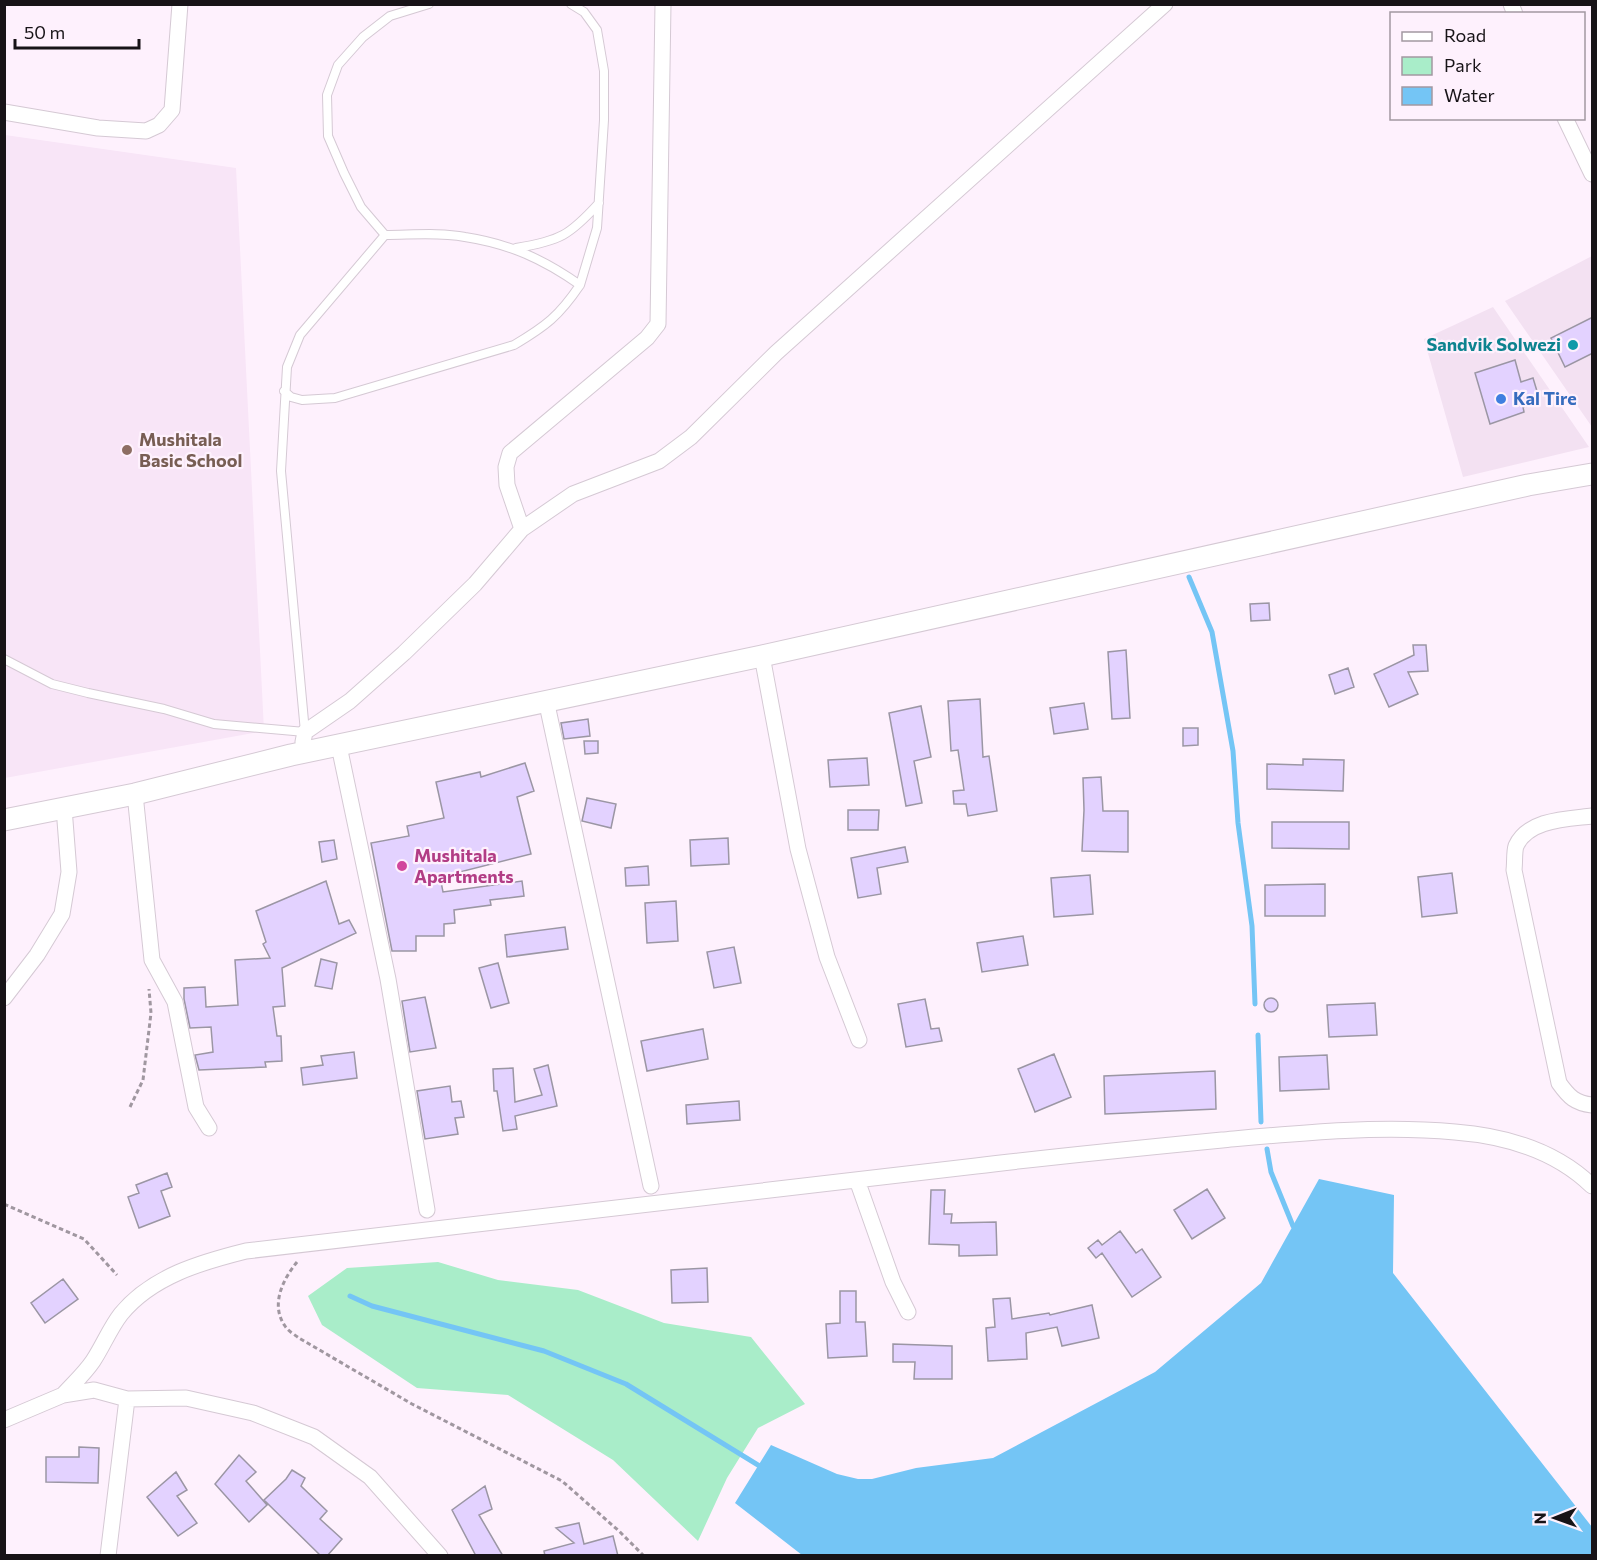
<svg xmlns="http://www.w3.org/2000/svg" width="1597" height="1560" viewBox="0 0 1597 1560" font-family="Commissioner,sans-serif">
<style>
.commercial{fill:#f3e1f2}
.built{fill:#f8e5f7}
.green{fill:#a9edc9}
.water{fill:#74c5f5}
.lines{fill:none;stroke-linecap:round;stroke-linejoin:round}
.stream{stroke:#74c5f5;stroke-width:5}
.building{fill:#e3d2ff;stroke:#9b96a4;stroke-width:1.5}
.service-casing{stroke:#d5c9d4;stroke-width:10}
.minor-casing{stroke:#d5c9d4;stroke-width:17}
.secondary-casing{stroke:#d5c9d4;stroke-width:23}
.path{stroke:#a097a0;stroke-width:3;stroke-dasharray:4.5 3;stroke-linecap:butt}
.service{stroke:#fff;stroke-width:8}
.minor{stroke:#fff;stroke-width:15}
.secondary{stroke:#fff;stroke-width:21}
.culture-dot{fill:#0f9aa8;stroke:#fef1fd;stroke-width:2}
.shop-dot{fill:#3f7fe0;stroke:#fef1fd;stroke-width:2}
.education-dot{fill:#8d6e63;stroke:#fef1fd;stroke-width:2}
.hotel-dot{fill:#d1479c;stroke:#fef1fd;stroke-width:2}
.labels{text-anchor:middle;stroke-width:4.5;stroke-linejoin:round;paint-order:stroke}
.culture-label{font-size:18px;font-weight:bold;fill:#0d838f;stroke:#fef1fd;text-anchor:end}
.shop-label{font-size:18px;font-weight:bold;fill:#366cbe;stroke:#fef1fd;text-anchor:start}
.education-label{font-size:18px;font-weight:bold;fill:#785e54;stroke:#fef1fd;text-anchor:start}
.hotel-label{font-size:18px;font-weight:bold;fill:#b23c85;stroke:#fef1fd;text-anchor:start}
</style>
<rect width="100%" height="100%" fill="#fef1fd"/>
<path class="commercial" d="M1592 256V427L1505 301Z
M1493 307 1589 447 1463 477 1424 339Z"/>
<path class="built" d="M5 135 236 168 264 731 5 778Z"/>
<path class="green" d="M438 1262 498 1280 578 1290 664 1323 751 1337 805 1404 758 1428 727 1478 698 1541 613 1460 508 1395 417 1388 322 1325 308 1296 347 1268Z"/>
<path class="water" d="M1319 1179 1394 1195 1393 1273 1592 1527V1555H802L735 1503 771 1445 837 1474 858 1479H872L916 1468 993 1458 1155 1372 1261 1283Z"/>
<g class="lines">
<path class="stream" d="M1189 577 1212 632 1233 751 1238 823 1252 926 1255 1004
M1258 1035 1261 1122
M1267 1149 1271 1172 1293 1226
M350 1296 372 1306 544 1351 626 1384 763 1468"/>
</g>
<path class="building" d="M1593 317V353L1565 367 1551 338Z
M1515 360 1521 382 1533 378 1540 401 1523 407 1524 412 1490 424 1475 373Z
M1269 603 1270 620 1251 621 1250 604Z
M1413 645H1426L1428 671 1408 672 1418 694 1389 707 1374 674 1414 655Z
M1126 650 1130 718 1112 719 1108 652Z
M1348 668 1354 687 1335 694 1329 675Z
M980 699 983 757 989 756 997 811 968 816 966 804H954L953 791 964 790 958 750 951 751 948 701Z
M1084 703 1088 729 1054 734 1050 708Z
M921 706 931 757 914 761 922 803 906 806 889 713Z
M588 719 590 736 564 739 561 723Z
M1183 728H1198V745L1183 746Z
M584 741H598V753L585 754Z
M867 758 869 785 830 787 828 760Z
M1303 759 1344 760 1343 791 1267 789V764L1303 765Z
M525 763 534 791 517 797 531 854 440 877 443 892 522 881 524 896 490 900 491 905 454 910 455 923 444 924V936H416V951H392L371 843 409 836 407 826 444 818 436 782 480 772 481 777Z
M1101 777 1103 811H1128V852L1082 851 1084 810 1083 778Z
M587 798 616 804 611 828 582 821Z
M848 810H879L878 830H848Z
M1272 822H1349V849L1272 848Z
M728 838 729 864 691 866 690 840Z
M334 840 337 859 322 862 319 842Z
M905 847 908 862 877 868 881 894 858 898 851 858Z
M648 866 649 885 626 886 625 868Z
M1452 873 1457 913 1422 917 1418 877Z
M1090 875 1093 914 1054 917 1051 878Z
M326 881 339 924 349 920 356 933 282 968 285 1006 273 1007 277 1036H281L282 1061 265 1062 266 1067 199 1070 195 1055 213 1052 211 1027 190 1028 184 999V988L205 987 206 1007 238 1005 235 960 270 958 263 944 266 942 256 911Z
M1325 884V916H1265V885Z
M676 901 678 941 647 943 645 903Z
M565 927 568 949 507 957 505 935Z
M1023 936 1028 965 982 972 977 943Z
M734 947 741 983 714 988 707 952Z
M321 959 337 963 332 989 315 986Z
M498 963 509 1003 491 1008 479 968Z
M425 997 436 1048 410 1052 402 1001Z
M1264 1005a7 7 0 1 1 14 0a7 7 0 1 1-14 0Z
M925 999 931 1029 939 1028 942 1041 906 1047 898 1004Z
M1375 1003 1377 1035 1329 1037 1327 1005Z
M703 1029 708 1059 647 1071 641 1041Z
M354 1052 357 1078 303 1085 301 1068 323 1065 321 1056Z
M1054 1054 1071 1097 1035 1112 1018 1069Z
M1327 1055 1329 1089 1280 1091 1279 1057Z
M548 1065 557 1106 515 1116 517 1129 503 1131 497 1091H494L493 1069 513 1068 515 1102 542 1095 534 1069Z
M1215 1071 1216 1109 1105 1114 1104 1076Z
M450 1086 452 1102 461 1101 464 1117 455 1118 458 1134 425 1139 417 1091Z
M739 1101 740 1120 687 1124 686 1105Z
M167 1173 172 1187 161 1191 170 1216 139 1228 128 1197 139 1193 136 1185Z
M1207 1189 1225 1218 1192 1239 1174 1210Z
M931 1190H945L944 1214H952L951 1223 996 1222 997 1255 959 1256V1245L929 1244Z
M1120 1231 1136 1253 1142 1249 1161 1277 1132 1297 1102 1253 1096 1258 1088 1248 1098 1240 1102 1245Z
M707 1268 708 1302 672 1303 671 1270Z
M63 1279 78 1299 45 1323 31 1303Z
M840 1291H856V1322H865L867 1356 828 1358 826 1324 840 1323Z
M1010 1298 1012 1319 1049 1313 1050 1315 1092 1305 1099 1338 1062 1346 1057 1327 1026 1333 1027 1359 988 1361 986 1328 995 1327 993 1299Z
M893 1344 952 1346V1379H914L915 1362H893Z
M79 1447 99 1448 98 1483 46 1482V1457H79Z
M239 1455 256 1472 246 1481 267 1505 249 1522 215 1484Z
M292 1470 305 1478 301 1486 327 1511 320 1519 342 1539 327 1556H321L264 1500 286 1479Z
M176 1472 187 1490 177 1496 197 1523 178 1536 147 1497Z
M485 1486 492 1509 479 1515 503 1556H476L452 1510Z
M579 1523 584 1544 613 1536 618 1556H545L544 1551 574 1543 556 1528Z"/>
<g class="lines">
<defs>
<path id="service" d="M571 4 584 12 597 30 604 71V120L597 228 580 285
M385 235 361 207 344 173 328 136 327 95 338 65 363 37 390 16 429 4
M516 248C560 241 570 235 599 203
M4 659 52 684 88 693 164 709 214 724 305 732 281 471 287 367 300 335 385 235C411 235 440 232 465 237 510 244 543 259 580 285 559 316 546 326 514 345L335 398 302 400 291 397 284 391"/>
<path id="minor" d="M1511 4 1515 14
M4 112 98 128 146 131 159 125 172 110 180 4
M1565 118 1592 174
M522 529 507 485 506 467 510 453 647 338 658 324 663 4
M762 656 798 849 827 957 859 1040
M546 700 651 1186
M339 746 388 979 427 1210
M305 752 303 742 305 732 350 701 404 653 475 584 522 529 573 494 659 461 691 437 776 353 1165 4
M135 794 152 960 175 1002 196 1107 209 1128
M1592 816C1568 819 1528 819 1516 846 1514 852 1515 862 1514 870L1559 1083C1569 1097 1575 1103 1592 1105
M4 998 37 955 62 914 69 872 64 808
M857 1180 893 1282 908 1312
M63 1395C73 1384 85 1373 93 1361 103 1346 110 1328 121 1314 152 1276 202 1262 246 1251 490 1223 733 1194 976 1166 1058 1156 1140 1148 1222 1140 1299 1133 1378 1125 1455 1132 1506 1136 1555 1150 1592 1186
M4 1420 63 1395 94 1390 127 1399 186 1398 253 1413 314 1437 370 1477 440 1556
M108 1556 127 1399"/>
<path id="secondary" d="M4 820 135 794 291 755 762 656 1528 485 1592 474"/>
</defs>
<use href="#service" class="service-casing"/>
<use href="#minor" class="minor-casing"/>
<use href="#secondary" class="secondary-casing"/>
<path class="path" d="M130 1107 143 1080 151 1013 149 989
M4 1204 84 1239 117 1275
M297 1262C283 1279 270 1305 285 1326 288 1331 295 1335 299 1338L412 1404 562 1481 619 1531 644 1556"/>
<use href="#service" class="service"/>
<use href="#minor" class="minor"/>
<use href="#secondary" class="secondary"/>
</g>
<circle class="culture-dot" cx="1573" cy="345" r="6"/>
<circle class="shop-dot" cx="1501" cy="399" r="6"/>
<circle class="education-dot" cx="127" cy="450" r="6"/>
<circle class="hotel-dot" cx="402" cy="866" r="6"/>
<g class="labels">
<g class="culture-label">
<text x="1561" y="351">Sandvik Solwezi</text>
</g>
<g class="shop-label">
<text x="1513" y="405">Kal Tire</text>
</g>
<g class="education-label">
<text x="139" y="446">Mushitala<tspan x="139" dy="21">Basic School</tspan></text>
</g>
<g class="hotel-label">
<text x="414" y="862">Mushitala<tspan x="414" dy="21">Apartments</tspan></text>
</g>
</g>
<rect width="1597" height="1560" fill="none" stroke="#171317" stroke-width="12"/>
<rect x="1390" y="12" width="195" height="108" fill="#fef1fd" stroke="#a298a1" stroke-width="1.5"/>
<rect x="1402" y="32" width="30" height="9" fill="#ffffff" stroke="#a298a1" stroke-width="1.5"/>
<text x="1444" y="42" font-size="18" fill="#171317">Road</text>
<rect x="1402" y="57" width="30" height="18" fill="#a9edc9" stroke="#a298a1" stroke-width="1.5"/>
<text x="1444" y="72" font-size="18" fill="#171317">Park</text>
<rect x="1402" y="87" width="30" height="18" fill="#74c5f5" stroke="#a298a1" stroke-width="1.5"/>
<text x="1444" y="102" font-size="18" fill="#171317">Water</text>
<g transform="translate(1555 1518) rotate(269)" stroke="#fef1fd" stroke-width="4.5" paint-order="stroke">
<path d="M0-4.5L10 22L0 15L-10 22Z" fill="#171317"/>
<text y="-9" font-size="16" font-weight="bold" text-anchor="middle" fill="#171317">N</text>
</g>
<path d="M15 39v9h124v-9" fill="none" stroke="#171317" stroke-width="3"/>
<text x="24" y="39" font-size="18" fill="#171317" stroke="#fef1fd" stroke-width="4.5" paint-order="stroke">50 m</text>
</svg>
